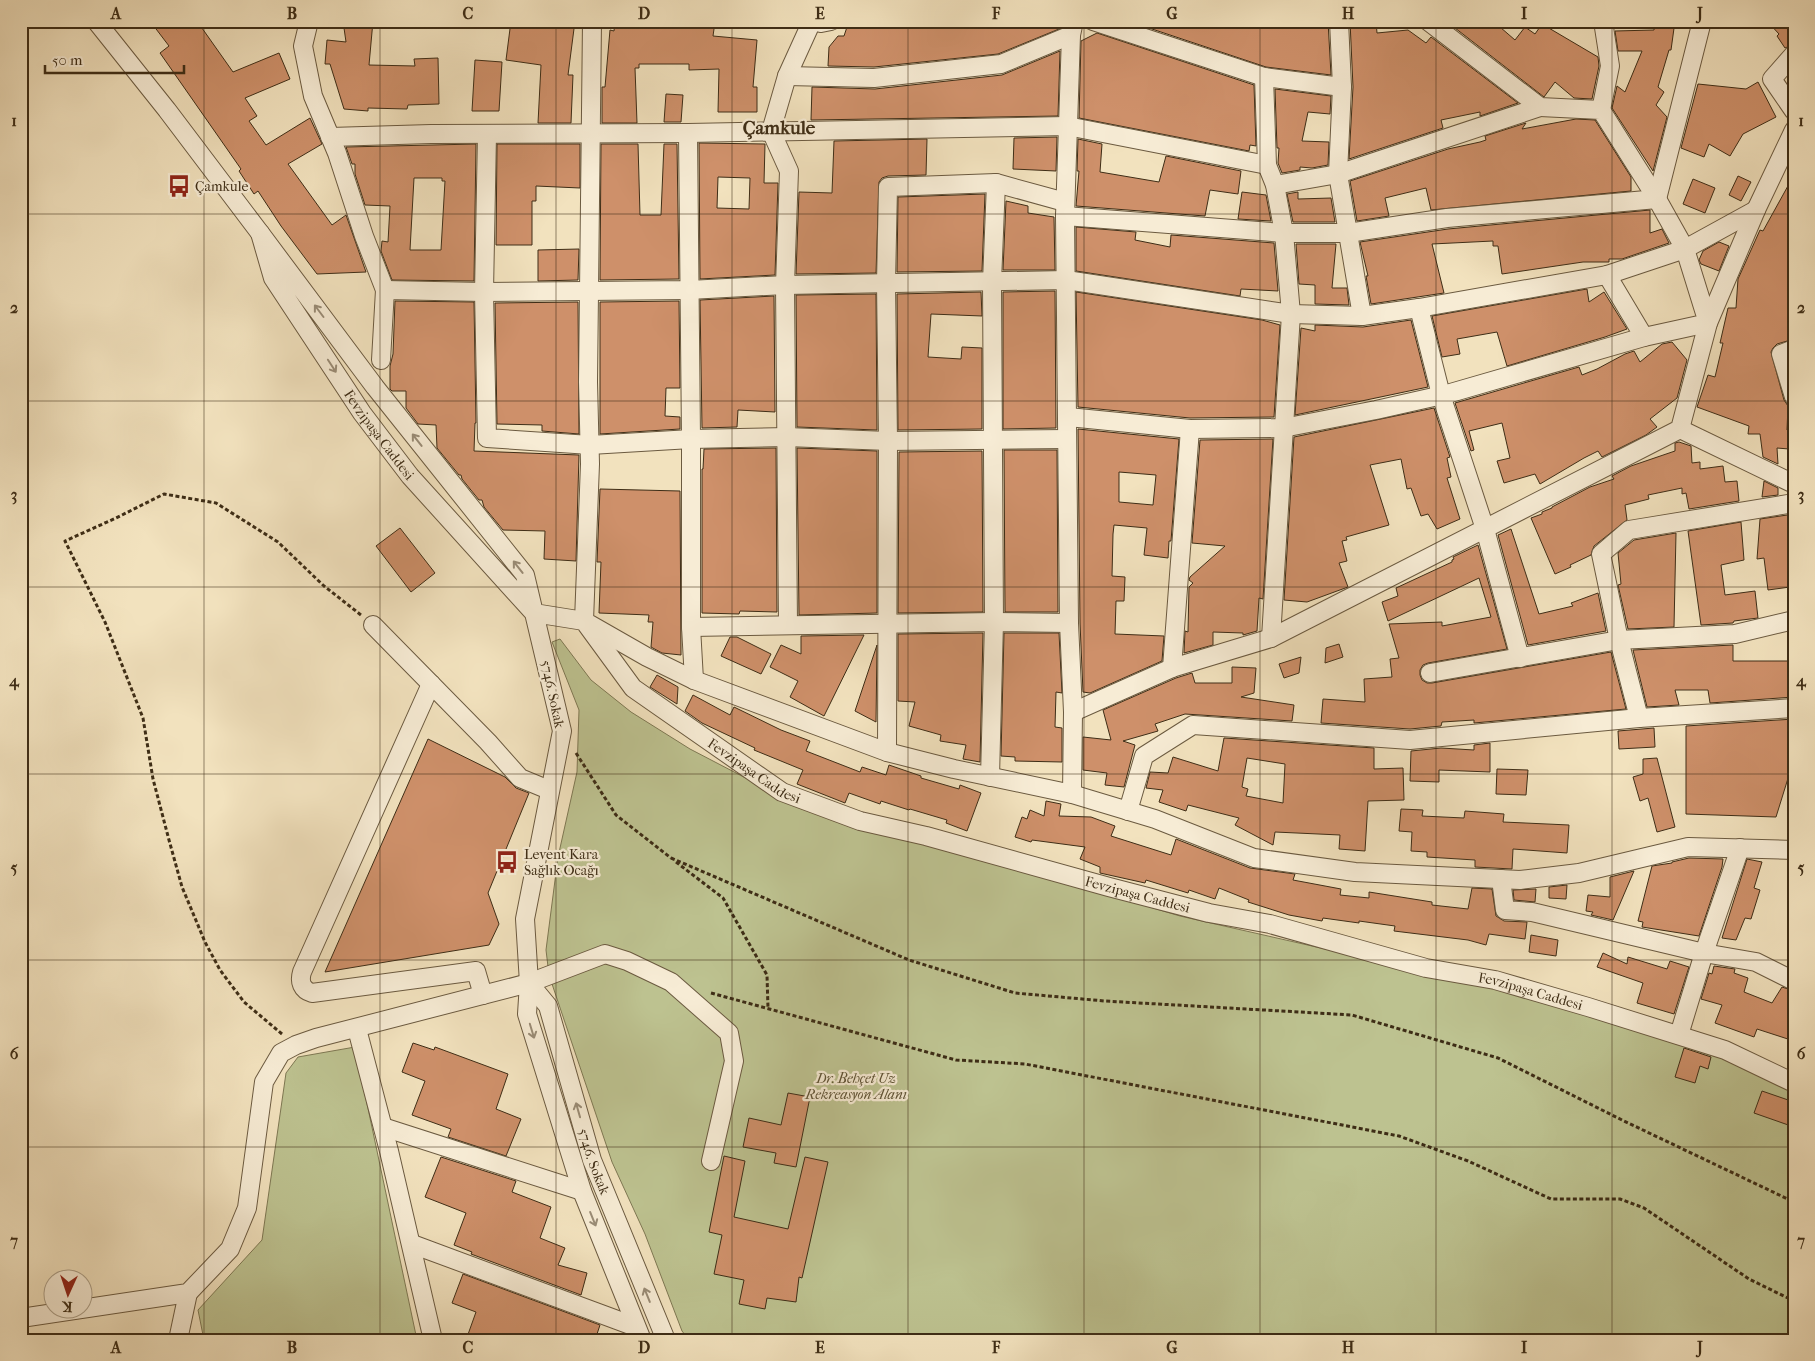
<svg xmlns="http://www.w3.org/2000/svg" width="1815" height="1361" viewBox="0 0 1815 1361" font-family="'IM FELL French Canon',serif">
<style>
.green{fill:#bdc290;stroke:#7e7853}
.building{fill:#ce906a;stroke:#3e2d16;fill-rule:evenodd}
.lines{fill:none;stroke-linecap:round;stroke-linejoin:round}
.minor-casing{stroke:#6b5a40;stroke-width:20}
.path{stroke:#3e2d16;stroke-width:3;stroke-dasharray:4 2.5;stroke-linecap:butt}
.minor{stroke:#f7ecd5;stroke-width:18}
.oneway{stroke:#9a8c76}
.grid{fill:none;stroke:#3e2d16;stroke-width:1;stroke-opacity:0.55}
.labels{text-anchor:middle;stroke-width:4.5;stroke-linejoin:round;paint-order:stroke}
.poi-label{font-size:14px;fill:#3e2d16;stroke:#f7ecd5;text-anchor:start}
.street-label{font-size:14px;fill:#3e2d16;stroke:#f7ecd5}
.park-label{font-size:14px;font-style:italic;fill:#5e5234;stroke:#f7ecd5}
.district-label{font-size:19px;font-weight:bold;fill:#3e2d16;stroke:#f7ecd5}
.neatline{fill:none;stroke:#3e2d16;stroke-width:2}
.grid-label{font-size:16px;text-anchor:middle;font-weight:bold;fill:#3e2d16}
</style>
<rect width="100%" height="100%" fill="#f2e2be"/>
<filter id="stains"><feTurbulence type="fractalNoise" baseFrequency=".004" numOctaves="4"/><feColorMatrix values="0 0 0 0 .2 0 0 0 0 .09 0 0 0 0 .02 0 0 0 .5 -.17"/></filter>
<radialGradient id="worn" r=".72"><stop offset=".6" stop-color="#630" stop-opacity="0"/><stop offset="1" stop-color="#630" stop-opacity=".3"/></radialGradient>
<path class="green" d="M560 639 591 680 631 712 690 749 786 799 1180 916 1334 951 1495 982 1589 1006 1794 1086V1340H689L682 1331 645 1234 612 1162 549 975 546 950 558 857 577 772 579 710 552 642Z
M355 1047 417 1340H204L198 1310 262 1240 286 1073 298 1057Z"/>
<path class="building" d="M150 21H197L233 72 279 53 290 79 245 98 257 116 249 121 266 145 310 118 322 144 288 164 332 225 346 215 366 272 317 274 281 226 258 191 254 194 239 171 241 169 160 53 169 46Z
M343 21H373L369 65 415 66 414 59 438 58 439 104 408 105 407 109 368 108V111L344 109 330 64H325L327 40 346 42Z
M511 21H575L568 75H573L571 123H538L541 65 506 60Z
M615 21 715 22 713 36 757 40 753 87H757V112H718L719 69 689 70V64H639V68H635L637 123H602V87H605L610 30 614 31Z
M849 21H1058L1059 29 998 54 874 67 828 66 829 47 838 36H844Z
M1128 21H1159L1185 28 1187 21H1328L1331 75 1266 67Z
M1350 21H1376L1377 33 1408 30 1426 43 1431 37 1518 103 1480 116V112L1441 120 1443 128 1349 159 1353 87Z
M1446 21H1493L1515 40 1525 27 1535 34 1542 24 1598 57 1599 66 1592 99 1574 98 1555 82 1544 97Z
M1655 21H1675L1671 50H1669L1658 87 1664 92 1656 105 1667 117 1653 171 1612 108 1617 86 1625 92 1642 51H1618L1615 31 1654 30Z
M1767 21H1794V44L1785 48 1777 36 1779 34Z
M1097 33 1254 85 1256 146 1250 145 1249 151 1079 118 1081 41Z
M1060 51 1058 116 811 120 812 87 875 89 1002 75Z
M475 60 502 62 499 111H472Z
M1758 82 1776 117 1743 134 1730 156 1709 144 1704 157 1681 148 1698 84 1746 89Z
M1275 89 1331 96 1330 114 1308 112 1302 141 1329 142 1328 165 1312 168 1300 167V170L1282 173 1278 163 1279 148H1277Z
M666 94 683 95 681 122H664Z
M1576 119 1595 120 1631 177V191L1431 210 1426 188 1385 198 1389 216 1357 221 1350 181 1448 149 1480 142 1486 140 1485 136 1526 123 1522 129Z
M1057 137 1056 171 1013 169 1014 138Z
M927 139 926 175 888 176 882 178 879 182 876 273 796 274 799 192 832 193 834 141Z
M1078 139 1102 144 1100 172 1159 182 1166 156 1241 171 1238 194 1210 190 1205 216 1076 206 1079 171H1077Z
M699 143 765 144 764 183H778L775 275 700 279ZM718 177 750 178 749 209 717 208Z
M476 144 474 281 392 280 381 251 382 241 388 242 390 206 365 205 355 174V164H352L346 147ZM414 178H442V181H445L441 250H410Z
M497 144H580V188L536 186V201H532V245H496Z
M601 144H638L640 215H661L664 144H677L679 279 600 280Z
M1794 175V339L1777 344 1773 348 1771 352 1784 400 1788 406 1787 430H1790L1789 449 1777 448 1778 464 1763 457 1760 434H1748L1749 426 1697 407 1708 375 1715 377 1723 343H1720L1728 308H1736L1738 279 1760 230 1763 231Z
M1738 176 1751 182 1741 201 1729 195Z
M1693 179 1715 188 1705 213 1683 204Z
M1242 192 1266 195 1271 221 1238 219Z
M1298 192V199L1331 198 1335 222H1293L1287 194Z
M985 194 982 271 897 272 898 197Z
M1006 201 1028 206V213L1054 217 1055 270H1003Z
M1650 210V233L1662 229 1669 243 1622 259H1609V262H1583L1502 274 1498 246H1493V241L1432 244 1444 293 1371 304 1366 276H1368L1360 242 1448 229Z
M1076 227 1136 232 1135 240 1170 247 1171 235 1274 243 1278 291 1241 289 1240 296 1076 271Z
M1719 242 1729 246 1719 271 1701 264 1699 260 1703 251Z
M1296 244H1336L1332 288H1347L1349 305 1315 304V285L1299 284Z
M579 249 578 280 538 281V250Z
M1587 289 1589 302 1604 292 1627 329 1605 337 1507 366 1497 332 1457 339 1460 354 1442 357 1432 316Z
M1055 291 1056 428 1003 429V292Z
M981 292 982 316 931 314 928 357 961 359 962 347 982 348V429L898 430 897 294Z
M1076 292 1262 320 1280 325 1274 417 1190 418 1078 407Z
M876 294 877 430 797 427 796 295Z
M774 296 775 412 738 410 737 427 702 428 700 300Z
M395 301 474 302 476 423H475L474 451 579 455 576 561 544 559 545 531 503 530 484 507 482 500H479L462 479 461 475H459L437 448 436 425 418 424 406 408V391H392L390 389V366L393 354Z
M679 301 680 388H666L665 416 680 417V429L600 434V302Z
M578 302 579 434 542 431V425L497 424 495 303Z
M1411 320 1428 387 1295 415 1301 328 1315 331V325L1363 327Z
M1672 342 1687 360 1677 398 1650 419 1657 427 1646 435 1602 457 1598 451 1584 458 1540 484 1535 474 1504 483 1497 461 1510 458 1502 423 1469 431 1474 450 1471 451 1455 403 1579 367 1582 375 1597 369 1625 354 1634 351 1640 362 1662 344Z
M1434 408 1450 457 1447 458 1451 477 1447 478 1460 519 1437 529 1428 514 1421 516 1411 488 1407 489 1401 459 1370 465 1389 525 1346 537 1347 540 1342 541 1347 561 1339 563 1348 587 1307 602 1284 600 1294 437Z
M1078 429 1179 439 1171 541H1169L1168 558 1144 555 1147 528 1114 525 1113 534 1112 576 1125 577 1124 601H1116L1115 634 1164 636 1162 661 1090 693 1083 692 1080 623ZM1119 472 1156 475 1153 505 1119 502Z
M1273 439 1263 599 1259 598 1257 631 1243 635V633L1213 632V645L1184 653 1185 631 1188 632 1189 587 1193 583 1189 580 1190 577 1225 546 1192 543 1200 440Z
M1679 442 1691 446 1692 463 1700 462V469L1723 466 1725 482 1737 481 1739 501 1689 509 1686 493 1682 494V488L1648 495 1649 499 1625 505 1627 520 1594 546 1591 555 1570 565 1571 567 1555 574 1531 518 1542 514V512L1552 508V507L1590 487 1614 479 1612 476 1631 466 1675 451V443Z
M776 448 777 612 740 611 739 614 702 613V469H703L704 449Z
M797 448 877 451V613L799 615Z
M1004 450H1057L1058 612H1005Z
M982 451 983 612 898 613 899 452Z
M1764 481 1778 488V495L1762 497Z
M600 489 680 491 681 655 662 653 651 647 653 622H648L649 615 599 613 601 562H597Z
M1794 514V581L1789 582 1790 587 1768 590 1764 558 1757 559 1760 519Z
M1741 522 1744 560 1721 565 1725 595 1755 591 1758 618 1734 621 1733 623 1701 625 1688 531Z
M400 528 435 573 411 592 376 546Z
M1511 529 1539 614 1573 606 1571 603 1598 593 1606 631 1528 645 1498 535Z
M1676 533 1674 627 1628 629 1618 585 1621 584 1618 553 1634 540Z
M1478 545 1507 649 1428 663 1423 665 1420 670V675L1422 680 1427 683H1432L1611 652 1626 709 1474 723V720L1442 722 1441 726 1410 729 1321 723 1323 699 1365 702 1364 679 1392 677 1390 659 1399 658 1389 624 1442 622V626L1491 617 1479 578 1388 621 1382 602 1398 596 1396 588 1452 562V560L1454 559 1453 557Z
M983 633 980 762 963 759 966 745 940 741 941 735 909 726 915 702 898 701V634Z
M1004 633H1059L1062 693 1056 692 1055 727 1062 728V762L1015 761V757L1001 756Z
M864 635 824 716 790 697 798 681 770 667 781 645 801 654V636Z
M730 637H737L771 654 761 674 721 656Z
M1339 644 1343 657 1325 663 1326 648Z
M877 645 876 722 855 711Z
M1733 645V661H1794V697L1710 703 1708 690H1675L1679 705 1647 707 1633 650Z
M1301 657 1299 673 1284 678 1279 664Z
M1232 667 1256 668 1254 693 1241 697 1294 705 1292 721 1185 714 1155 724 1158 731 1123 741 1135 745 1124 787 1105 785 1107 773 1083 770V737L1111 740 1103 710 1176 678 1192 673 1195 683H1232Z
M657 675 678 687 677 704 650 687Z
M693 695 730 715 734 707 781 730 810 741 806 751 860 772 862 767 886 775 889 765 921 776V778L959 789 960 785 981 793 967 831 946 823 947 820 910 809 909 810 881 801 880 804 849 793 845 803 797 784 803 770 754 750 755 748 702 723 685 711Z
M1794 719V759L1776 817 1686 814V726Z
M1654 728 1655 747 1619 749 1618 731Z
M1224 738 1374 748V769L1403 768 1404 800 1368 801 1365 851 1339 849 1340 835 1275 832 1273 845 1235 825 1239 818 1188 805 1186 811 1159 802 1163 790 1146 788 1150 772 1168 773 1173 757 1218 771ZM1247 758 1285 764 1283 803 1246 796 1248 789 1242 787Z
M428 739 505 777 516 788 529 793 488 893 499 924 489 945 325 972Z
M1490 743V772L1439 770V782L1410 781 1411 751 1441 748 1474 750V745Z
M1657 758 1675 827 1657 832 1648 798 1640 801 1633 777 1643 774V759Z
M1497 769 1528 770 1526 795 1496 794Z
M1046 801 1061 804 1059 816 1091 817 1115 826 1111 836 1171 855 1176 839 1250 868 1295 874 1293 880 1341 889 1340 895 1369 898V892L1432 902V905L1468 909 1472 888 1492 889 1496 916 1504 921 1527 922 1525 939 1489 934 1486 945 1468 940 1394 931 1395 926 1359 921V923L1323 918 1322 921 1289 915 1248 902 1249 900 1219 888 1215 899 1189 890 1188 893 1146 880 1145 883 1100 873V867L1080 859 1085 847 1032 840 1031 842 1015 837 1022 817 1027 819 1030 810 1044 816Z
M1401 809 1423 810 1422 816 1464 818 1465 811 1504 814 1503 822 1569 825 1567 853 1513 849 1512 869 1475 867V860L1427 857V852L1411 851 1412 832 1399 831Z
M1689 858 1723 859 1722 867 1699 936 1642 927 1643 922 1638 921 1652 866 1672 863V862Z
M1747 859 1762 862 1754 888 1760 890 1751 919 1745 918 1736 940 1722 938Z
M1634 871 1613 920 1591 915 1593 912 1586 911 1588 895 1610 897V877Z
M1567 885 1566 899 1549 898V887Z
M1536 889 1535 902 1514 900 1513 890Z
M1531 935 1558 940 1556 956 1529 952Z
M1603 953 1627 964 1628 957 1667 969 1670 961 1689 967 1674 1014 1637 1003 1643 983 1597 967Z
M1714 966 1735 969 1734 973 1748 978 1744 992 1772 1003 1782 987 1794 991V1041L1757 1029 1754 1037 1715 1023 1722 1005 1701 999 1709 973 1712 974Z
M413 1043 434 1050 435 1047 508 1074 496 1109 521 1119 506 1156 448 1137 451 1129 412 1115 425 1081 402 1072Z
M1684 1048 1711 1057 1708 1069 1700 1066 1695 1083 1675 1077Z
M1762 1091 1794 1102V1127L1754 1113Z
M788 1093 810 1097 796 1167 774 1163 776 1153 743 1147 749 1118 781 1125Z
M724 1156 745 1161 734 1217 788 1229 805 1157 828 1162 802 1278 799 1277 796 1302 767 1298 765 1309 739 1304 744 1280 714 1274 722 1235 709 1232Z
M441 1157 516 1181 512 1192 551 1207 540 1238 565 1248 558 1265 587 1273 581 1295 471 1254 472 1252 454 1245 466 1213 425 1197Z
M463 1274 600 1325 595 1340H466L476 1312 452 1303Z"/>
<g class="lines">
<defs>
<g id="minor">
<path d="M96 21 167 110 260 233"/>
<path d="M309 21 303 46 313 96 337 153 364 236 385 290"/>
<path d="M592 21 588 382 590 464 584 621 647 657 694 680 887 752 954 769 1072 794 1155 819 1254 858 1355 872 1520 880 1579 873 1688 847 1794 850"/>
<path d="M812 21 821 23 831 21"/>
<path d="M1093 21 1264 77 1342 87"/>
<path d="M1339 21 1342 87 1338 174 1362 316"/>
<path d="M1794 54 1772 79 1794 111"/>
<path d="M787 76 874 78 1001 64 1071 35"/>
<path d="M1264 77 1267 165 1275 185 1284 233 1291 314 1271 638"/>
<path d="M1601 110 1610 66 1603 21"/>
<path d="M688 133 691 439V627L694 680"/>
<path d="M487 134 484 292 487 438 590 445 691 439 787 437 888 441 1067 439"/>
<path d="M330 137 431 134 688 133 1067 126 1267 165"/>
<path d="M1275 185 1338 174 1540 107"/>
<path d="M1065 216 1284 233H1348L1447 218 1657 199 1702 21"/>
<path d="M1607 275 1644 337"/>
<path d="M1419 308 1441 395 1485 529 1520 658"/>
<path d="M1794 349 1781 354 1794 397"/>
<path d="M381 360 385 290 484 292 689 290 785 285 1066 280 1291 314 1362 316 1419 308 1607 275 1685 249 1756 210"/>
<path d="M1068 417 1190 429 1283 428 1376 410 1447 394 1644 337 1708 323 1685 249 1657 199 1601 110 1540 107 1428 21"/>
<path d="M1680 429 1794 484"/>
<path d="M373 625 488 742 520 778 549 790"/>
<path d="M788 625 785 285 789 171 771 131 787 76 812 21"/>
<path d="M691 627 994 622 1069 623"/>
<path d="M1172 668 1190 429"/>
<path d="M1430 673 1619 640 1735 634 1794 620"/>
<path d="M431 684 302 972C299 982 302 990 312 993L476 971 483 995"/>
<path d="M1073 712 1172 668 1271 638 1680 429 1708 323 1756 210 1794 130"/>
<path d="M1639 718 1619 640 1601 554 1629 530 1794 503"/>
<path d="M887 752 888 441 886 283 888 187 996 183 1065 202"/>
<path d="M990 777 994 622 992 282 996 183"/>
<path d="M1072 794 1073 712 1069 623 1065 216 1071 35 1074 21"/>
<path d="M1128 811 1144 756 1193 725 1410 740 1639 718 1794 708"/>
<path d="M1501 879 1505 910 1532 912 1704 953 1756 962 1794 981"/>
<path id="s1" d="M529 983 548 1006 592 1160 666 1340"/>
<path d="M357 1029 389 1151 433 1340"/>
<path d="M1679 1035 1704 953 1740 848"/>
<path d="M383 1127 582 1191"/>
<path d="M412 1244 636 1327"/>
<path d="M21 1318 188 1293 230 1249 247 1208 264 1082 281 1053 296 1045 316 1038 529 983 605 954 627 961 671 982 729 1033 734 1061 711 1161"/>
<path d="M178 1340 188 1293"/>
<path id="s2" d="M642 1340 582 1191 527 1014 529 983 525 919 562 731 525 575 375 387 260 233 273 278 362 413 410 476 534 613 584 621 633 688 782 792 860 821 926 836 1109 887 1209 913 1270 924 1426 968 1495 980 1588 1007 1725 1050 1794 1083"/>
</g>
</defs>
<use href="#minor" class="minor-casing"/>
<path class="path" d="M576 753 616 815 671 858
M671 858 909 960 1015 993 1105 1001 1352 1015 1498 1058 1624 1121 1794 1202
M676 862 723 898 767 975 768 1008
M711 993 956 1060 1025 1064 1399 1136 1468 1161 1551 1199H1620L1644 1208 1749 1279 1794 1301
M282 1034 244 1002 220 970 205 942 182 887 169 840 153 779 143 718 105 622 65 541 116 518 164 494 216 503 278 542 324 586 361 615"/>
<use href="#minor" class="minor"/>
</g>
<defs><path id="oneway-shaft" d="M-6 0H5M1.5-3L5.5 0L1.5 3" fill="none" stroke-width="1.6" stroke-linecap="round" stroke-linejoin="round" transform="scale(1.25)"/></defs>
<g class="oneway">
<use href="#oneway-shaft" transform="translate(319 311) rotate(-127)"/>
<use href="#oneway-shaft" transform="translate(332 366) rotate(57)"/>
<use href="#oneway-shaft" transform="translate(417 440) rotate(-128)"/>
<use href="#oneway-shaft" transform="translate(518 567) rotate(-128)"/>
<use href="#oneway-shaft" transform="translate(532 1031) rotate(73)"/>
<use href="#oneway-shaft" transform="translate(578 1110) rotate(-106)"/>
<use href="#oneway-shaft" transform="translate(593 1219) rotate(68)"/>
<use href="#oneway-shaft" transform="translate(647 1295) rotate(-112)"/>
</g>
<path class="grid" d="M204 21V1340M380 21V1340M556 21V1340M732 21V1340M908 21V1340M1084 21V1340M1260 21V1340M1436 21V1340M1612 21V1340M21 214H1794M21 401H1794M21 587H1794M21 774H1794M21 960H1794M21 1147H1794"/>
<defs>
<symbol id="bus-bare" viewBox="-9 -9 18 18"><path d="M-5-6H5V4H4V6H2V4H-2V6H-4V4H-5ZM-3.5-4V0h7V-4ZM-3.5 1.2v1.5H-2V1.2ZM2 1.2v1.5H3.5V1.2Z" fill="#8f2418" stroke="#f7ecd5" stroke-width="2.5" paint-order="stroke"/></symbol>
</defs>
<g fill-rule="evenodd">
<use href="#bus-bare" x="163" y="170" width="32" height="32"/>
<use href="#bus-bare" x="491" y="846" width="32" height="32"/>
</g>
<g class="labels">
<g class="poi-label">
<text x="195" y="191">Çamkule</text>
<text x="524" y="859">Levent Kara<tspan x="524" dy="16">Sağlık Ocağı</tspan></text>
</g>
<g class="street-label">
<text dy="5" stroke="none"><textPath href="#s2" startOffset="1462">Fevzipaşa Caddesi</textPath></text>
<text transform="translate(553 694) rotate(78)" y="5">5746. Sokak</text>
<text dy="5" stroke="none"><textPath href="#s2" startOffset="1979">Fevzipaşa Caddesi</textPath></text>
<text dy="5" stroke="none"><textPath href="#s2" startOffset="2384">Fevzipaşa Caddesi</textPath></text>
<text dy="5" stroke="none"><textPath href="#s2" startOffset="2789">Fevzipaşa Caddesi</textPath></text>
<text dy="5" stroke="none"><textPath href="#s1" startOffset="192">5746. Sokak</textPath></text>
</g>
<g class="park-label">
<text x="856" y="1083">Dr. Behçet Uz<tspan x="856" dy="16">Rekreasyon Alanı</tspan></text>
</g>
<g class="district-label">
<text x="779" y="134">Çamkule</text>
</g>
</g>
<rect width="1815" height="1361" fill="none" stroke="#f2e2be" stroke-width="55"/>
<g transform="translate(68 1294) rotate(183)"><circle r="24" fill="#f7ecd5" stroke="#ada089"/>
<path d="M0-4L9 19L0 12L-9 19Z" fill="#8f2418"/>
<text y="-8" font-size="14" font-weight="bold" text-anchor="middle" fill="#3e2d16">K</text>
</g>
<path d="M45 65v8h139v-8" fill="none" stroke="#3e2d16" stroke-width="2.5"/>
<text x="52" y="65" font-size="15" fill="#3e2d16" stroke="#f7ecd5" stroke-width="4" paint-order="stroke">50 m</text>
<rect x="28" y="28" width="1760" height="1306" class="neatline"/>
<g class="grid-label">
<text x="116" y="19">A</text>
<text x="292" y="19">B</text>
<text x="468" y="19">C</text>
<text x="644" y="19">D</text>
<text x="820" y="19">E</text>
<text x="996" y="19">F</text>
<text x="1172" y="19">G</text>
<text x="1348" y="19">H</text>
<text x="1524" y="19">I</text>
<text x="1700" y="19">J</text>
<text x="14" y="126">1</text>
<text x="1801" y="126">1</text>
<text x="14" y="313">2</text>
<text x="1801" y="313">2</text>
<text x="14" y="500">3</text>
<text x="1801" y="500">3</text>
<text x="14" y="686">4</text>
<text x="1801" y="686">4</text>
<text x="14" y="873">5</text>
<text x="1801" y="873">5</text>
<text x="14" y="1059">6</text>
<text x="1801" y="1059">6</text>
<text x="14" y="1246">7</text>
<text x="1801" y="1246">7</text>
<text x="116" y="1353">A</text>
<text x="292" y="1353">B</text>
<text x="468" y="1353">C</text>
<text x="644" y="1353">D</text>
<text x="820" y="1353">E</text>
<text x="996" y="1353">F</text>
<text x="1172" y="1353">G</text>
<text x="1348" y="1353">H</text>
<text x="1524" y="1353">I</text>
<text x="1700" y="1353">J</text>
</g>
<rect width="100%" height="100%" filter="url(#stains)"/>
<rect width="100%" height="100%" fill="url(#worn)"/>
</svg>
